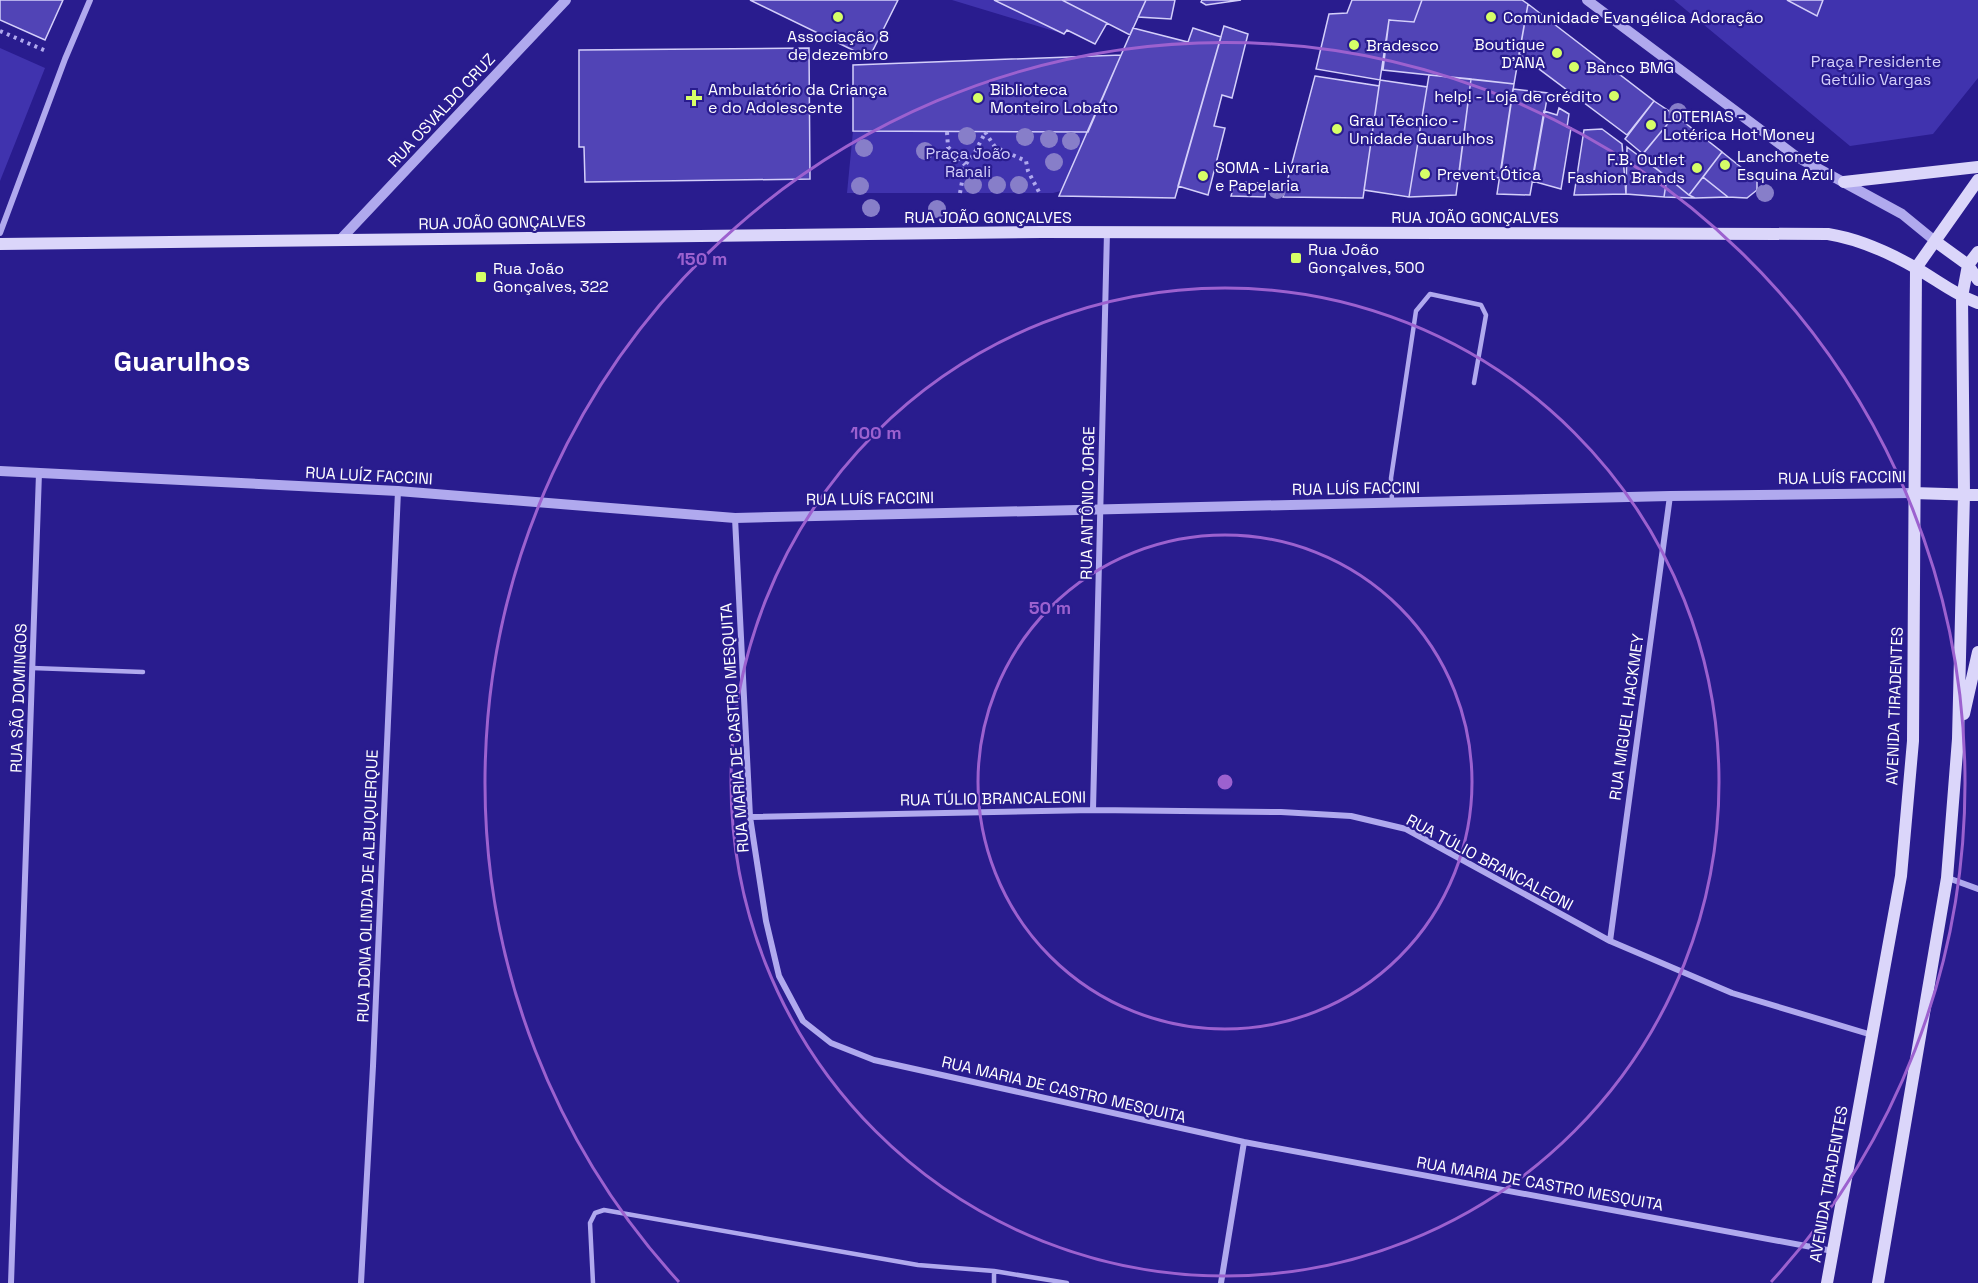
<svg xmlns="http://www.w3.org/2000/svg" width="1978" height="1283" viewBox="0 0 1978 1283" font-family="'Space Grotesk',sans-serif">
<style>
.green{fill:#4033ae}
.building{fill:#5144b6;stroke:#d4cffa;stroke-width:1.5}
.lines{fill:none;stroke-linecap:round;stroke-linejoin:round}
.path{stroke:#b0a9ee;stroke-width:4;stroke-dasharray:3 4.5;stroke-linecap:butt}
.service{stroke:#b0a9ee;stroke-width:4.5}
.minor{stroke:#b0a9ee;stroke-width:6}
.tertiary{stroke:#b0a9ee;stroke-width:10}
.secondary{stroke:#dbd6fa;stroke-width:12}
.tree{fill:#877ec9}
.ring{fill:none;stroke:#9c61cf;stroke-width:3}
.poi-dot{fill:#d6fe67;stroke:#291c8e;stroke-width:2}
.labels{text-anchor:middle;stroke-width:4.5;stroke-linejoin:round;paint-order:stroke}
.poi-label{font-size:16px;fill:#fff;stroke:#291c8e;text-anchor:start}
.park-label{font-size:16px;fill:#d4cffa;stroke:#291c8e}
.street-label{font-size:16px;fill:#fff;stroke:#291c8e}
.town-label{font-size:28px;font-weight:bold;fill:#fff;stroke:#291c8e}
.centre{fill:#9c61cf;stroke:#291c8e;stroke-width:3}
.ring-label{font-size:18px;text-anchor:middle;font-weight:bold;fill:#9c61cf;stroke:#291c8e;stroke-width:4.5;stroke-linejoin:round;paint-order:stroke}
</style>
<rect width="100%" height="100%" fill="#291c8e"/>
<path class="green" d="M952 0H1062L1107 23 1095 44 1068 30 1064 34Z
M1674 0H1978V78L1933 134 1850 146Z
M0 48 45 68 0 181Z
M853 131 1088 132 1061 191 1053 193H847Z"/>
<path class="building" d="M0 0H63L45 40 0 20Z
M750 0H898L869 58Z
M994 0H1062L1107 23 1095 44 1067 30 1064 34Z
M1062 0H1146L1130 35Z
M1146 0H1175L1171 19 1138 17Z
M1202 0H1241L1206 5 1201 2Z
M1352 0H1422L1414 22 1389 20 1380 80 1316 69 1329 14 1347 13Z
M1422 0H1522L1528 4 1514 84 1383 70 1389 20 1414 22Z
M1787 0H1823L1817 16Z
M1528 4 1654 101 1627 135 1519 54Z
M1224 26 1248 34 1232 98 1222 95 1214 126 1225 128 1208 195 1178 186Z
M1133 28 1188 42 1193 28 1221 37 1175 198 1059 196Z
M809 48 810 179 585 182 584 147H579V50Z
M1121 55 1088 132 853 131V65Z
M1429 75 1471 79 1456 195 1409 197Z
M1315 76 1379 86 1363 198 1283 197Z
M1471 79 1514 84 1500 178 1459 174Z
M1380 80 1427 87 1409 197 1364 190Z
M1513 89 1548 93 1530 195 1497 194Z
M1654 101 1675 115 1643 154 1625 139Z
M1559 108 1569 114 1567 127 1571 128 1561 189 1532 181 1544 111 1557 115Z
M1675 115 1722 152 1689 195 1641 156Z
M1602 129 1622 144 1626 194 1574 195 1584 130Z
M1627 147 1667 177 1664 197 1626 194Z
M1722 152 1757 180V190L1747 198 1728 197 1703 177Z
M1667 177 1689 195 1695 198 1664 197Z
M1703 177 1728 197 1695 198 1689 195Z
M1235 182 1266 183 1265 197 1231 196Z"/>
<g class="lines">
<path class="path" d="M0 31 46 51
M947 132 948 147 965 165
M985 132 995 147 1026 161 1028 171 1039 192
M960 193 965 165 974 154 985 133"/>
<path class="service" d="M1392 501 1391 478 1416 311 1430 294 1481 305 1486 315 1474 383
M32 668 143 672
M593 1283 590 1223 595 1213 604 1210 918 1265 994 1271 1067 1283
M994 1283V1271"/>
<path class="minor" d="M0 233 65 59 90 0
M735 518 750 817 766 921 779 976 803 1021 831 1043 874 1060 1244 1142 1833 1251
M1093 810 1107 232
M750 817 1093 810 1281 812 1351 816 1406 829 1610 941 1732 993 1872 1035
M1948 878 1978 889
M1610 941 1670 496
M11 1283 39 473
M361 1283 373 1066 398 491
M1221 1283 1244 1142"/>
<path class="tertiary" d="M1587 0 1797 157 1902 214 1935 241
M339 241 566 0
M0 471 398 491 735 518 1670 496 1913 493"/>
<path class="secondary" d="M1844 182 1978 167
M1935 241 1968 265 1978 280
M0 244 1042 232 1828 234C1860 239 1888 252 1916 268 1937 280 1955 295 1978 303
M1913 493 1978 495
M1964 714 1978 652
M1827 1283 1901 876 1913 741 1916 268 1978 180
M1878 1283 1947 878 1958 739 1964 494 1962 297 1968 265 1978 252"/>
</g>
<g class="tree">
<circle cx="1678" cy="112" r="9"/>
<circle cx="967" cy="136" r="9"/>
<circle cx="1025" cy="137" r="9"/>
<circle cx="1049" cy="139" r="9"/>
<circle cx="1071" cy="141" r="9"/>
<circle cx="864" cy="148" r="9"/>
<circle cx="925" cy="151" r="9"/>
<circle cx="1054" cy="162" r="9"/>
<circle cx="973" cy="185" r="9"/>
<circle cx="997" cy="185" r="9"/>
<circle cx="1019" cy="185" r="9"/>
<circle cx="860" cy="186" r="9"/>
<circle cx="1277" cy="190" r="9"/>
<circle cx="1765" cy="193" r="9"/>
<circle cx="871" cy="208" r="9"/>
<circle cx="937" cy="209" r="9"/>
</g>
<g class="ring">
<circle cx="1225" cy="782" r="247"/>
<circle cx="1225" cy="782" r="494"/>
<path d="M679 1282A740 740 0 1 1 1771 1282"/>
</g>
<g class="poi-dot">
<circle cx="838" cy="17" r="6"/>
<circle cx="1491" cy="17" r="6"/>
<circle cx="1354" cy="45" r="6"/>
<circle cx="1557" cy="53" r="6"/>
<circle cx="1574" cy="67" r="6"/>
<circle cx="1614" cy="96" r="6"/>
<path d="M691 89h6v6h6v6h-6v6h-6v-6h-6v-6h6z"/>
<circle cx="978" cy="98" r="6"/>
<circle cx="1651" cy="125" r="6"/>
<circle cx="1337" cy="129" r="6"/>
<circle cx="1725" cy="165" r="6"/>
<circle cx="1697" cy="168" r="6"/>
<circle cx="1425" cy="174" r="6"/>
<circle cx="1203" cy="176" r="6"/>
<rect x="1290" y="252" width="12" height="12" rx="3"/>
<rect x="475" y="271" width="12" height="12" rx="3"/>
</g>
<g class="labels">
<g class="poi-label">
<text x="1503" y="23">Comunidade Evangélica Adoração</text>
<text x="838" y="42" text-anchor="middle">Associação 8<tspan x="838" dy="18">de dezembro</tspan></text>
<text x="1545" y="50" text-anchor="end">Boutique<tspan x="1545" dy="18">D'ANA</tspan></text>
<text x="1366" y="51">Bradesco</text>
<text x="1586" y="73">Banco BMG</text>
<text x="708" y="95">Ambulatório da Criança<tspan x="708" dy="18">e do Adolescente</tspan></text>
<text x="990" y="95">Biblioteca<tspan x="990" dy="18">Monteiro Lobato</tspan></text>
<text x="1602" y="102" text-anchor="end">help! - Loja de crédito</text>
<text x="1663" y="122">LOTERIAS -<tspan x="1663" dy="18">Lotérica Hot Money</tspan></text>
<text x="1349" y="126">Grau Técnico -<tspan x="1349" dy="18">Unidade Guarulhos</tspan></text>
<text x="1737" y="162">Lanchonete<tspan x="1737" dy="18">Esquina Azul</tspan></text>
<text x="1685" y="165" text-anchor="end">F.B. Outlet<tspan x="1685" dy="18">Fashion Brands</tspan></text>
<text x="1215" y="173">SOMA - Livraria<tspan x="1215" dy="18">e Papelaria</tspan></text>
<text x="1437" y="180">Prevent Ótica</text>
<text x="1308" y="255">Rua João<tspan x="1308" dy="18">Gonçalves, 500</tspan></text>
<text x="493" y="274">Rua João<tspan x="493" dy="18">Gonçalves, 322</tspan></text>
</g>
<g class="park-label">
<text x="1876" y="67">Praça Presidente<tspan x="1876" dy="18">Getúlio Vargas</tspan></text>
<text x="968" y="159">Praça João<tspan x="968" dy="18">Ranali</tspan></text>
</g>
<g class="street-label">
<text transform="translate(441 110) rotate(-47)" y="6">RUA OSVALDO CRUZ</text>
<text x="988" y="223">RUA JOÃO GONÇALVES</text>
<text x="1475" y="223">RUA JOÃO GONÇALVES</text>
<text transform="translate(502 222) rotate(-1)" y="6">RUA JOÃO GONÇALVES</text>
<text transform="translate(369 475) rotate(3)" y="6">RUA LUÍZ FACCINI</text>
<text transform="translate(1842 477) rotate(-1)" y="6">RUA LUÍS FACCINI</text>
<text transform="translate(1356 488) rotate(-1)" y="6">RUA LUÍS FACCINI</text>
<text transform="translate(870 498) rotate(-1)" y="6">RUA LUÍS FACCINI</text>
<text transform="translate(1087 503) rotate(-89)" y="6">RUA ANTÔNIO JORGE</text>
<text transform="translate(18 698) rotate(-88)" y="6">RUA SÃO DOMINGOS</text>
<text transform="translate(1894 706) rotate(-88)" y="6">AVENIDA TIRADENTES</text>
<text transform="translate(1626 717) rotate(-82)" y="6">RUA MIGUEL HACKMEY</text>
<text transform="translate(734 728) rotate(-94)" y="6">RUA MARIA DE CASTRO MESQUITA</text>
<text transform="translate(993 798) rotate(-1)" y="6">RUA TÚLIO BRANCALEONI</text>
<text transform="translate(1490 862) rotate(28)" y="6">RUA TÚLIO BRANCALEONI</text>
<text transform="translate(367 886) rotate(-88)" y="6">RUA DONA OLINDA DE ALBUQUERQUE</text>
<text transform="translate(1064 1089) rotate(13)" y="6">RUA MARIA DE CASTRO MESQUITA</text>
<text transform="translate(1540 1183) rotate(10)" y="6">RUA MARIA DE CASTRO MESQUITA</text>
<text transform="translate(1828 1184) rotate(-80)" y="6">AVENIDA TIRADENTES</text>
</g>
<g class="town-label">
<text x="182" y="371">Guarulhos</text>
</g>
</g>
<circle cx="1225" cy="782" r="9" class="centre"/>
<g class="ring-label">
<text x="702" y="265">150 m</text>
<text x="876" y="439">100 m</text>
<text x="1050" y="614">50 m</text>
</g>
</svg>
